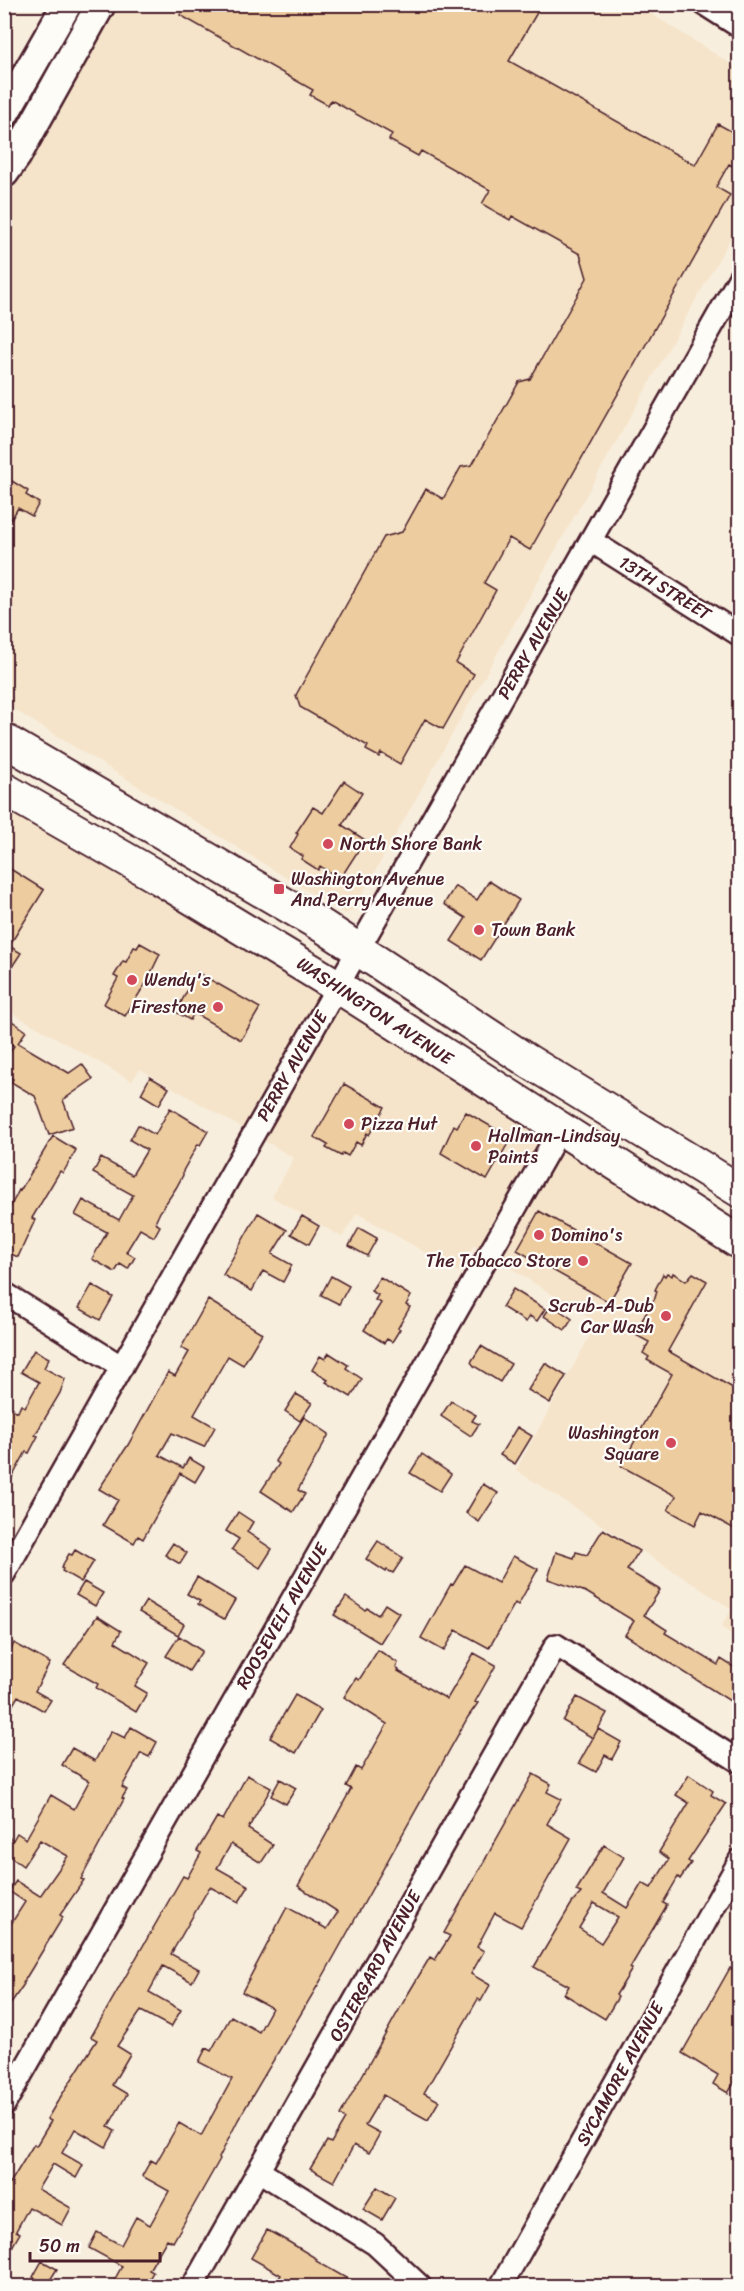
<svg xmlns="http://www.w3.org/2000/svg" width="744" height="2291" viewBox="0 0 744 2291" font-family="Sriracha,sans-serif">
<style>
.built{fill:#f5e4ca}
.building{fill:#edcd9f;stroke:#4a1f2b;stroke-width:1.5;fill-rule:evenodd}
.lines{fill:none;stroke-linecap:round;stroke-linejoin:round}
.street-casing{stroke:#4a1f2b;stroke-width:26}
.secondary-casing{stroke:#4a1f2b;stroke-width:33}
.primary-casing{stroke:#4a1f2b;stroke-width:36}
.street{stroke:#fdfcf7;stroke-width:21}
.secondary{stroke:#fdfcf7;stroke-width:28}
.primary{stroke:#fdfcf7;stroke-width:32}
.poi-dot{fill:#d1495b;stroke:#fdfcf7;stroke-width:2}
.labels{text-anchor:middle;stroke-width:4.5;stroke-linejoin:round;paint-order:stroke}
.street-label{font-size:18px;fill:#4a1f2b;stroke:#fdfcf7}
.poi-label{font-size:18px;fill:#4a1f2b;stroke:#fdfcf7;text-anchor:start}
</style>
<rect width="100%" height="100%" fill="#f8eedd"/>
<filter id="ink" filterUnits="userSpaceOnUse"><feTurbulence type="fractalNoise" baseFrequency=".0167" numOctaves="2"/><feDisplacementMap in="SourceGraphic" scale="12" xChannelSelector="R" yChannelSelector="G"/><feConvolveMatrix kernelMatrix="1 2 1 2 8 2 1 2 1" color-interpolation-filters="sRGB"/></filter>
<g filter="url(#ink)">
<path class="built" d="M117 5H637L739 69V223L354 909 345 914 5 704V203Z
M4 804 393 1041 739 1260V1639L721 1627 732 1609 516 1470 597 1323 474 1245 459 1272 357 1213 342 1237 272 1197 294 1158 140 1069 132 1081 5 1009Z"/>
<path class="building" d="M186 4H542L509 61 695 165 718 124 740 136V170L729 164 716 187 730 195 530 550 509 538 484 583 496 590 456 663 474 674 443 729 425 719 400 764 381 753 379 757 366 750 368 746 300 707 296 695 384 537 402 532 426 489 443 499 461 467 472 465 519 382 530 379 587 278 580 254 512 216 510 220 482 204 490 190 421 151 418 156 389 140 392 134 331 100 328 105 310 95 313 90 180 15Z
M4 476 28 491 26 495 39 503 32 516 18 508 4 531Z
M344 781 362 793 342 825 365 840 340 879 320 866 318 870 301 859 303 856 290 848 298 834 296 833 313 807 323 813Z
M4 865 44 890 9 946 21 953 4 979Z
M489 881 519 900 481 960 451 941 466 918 444 904 455 886 477 900Z
M140 943 160 954 146 983 125 1016 104 1004 118 978 114 976 123 961 126 962 134 947 137 948Z
M197 972 260 1008 241 1040 194 1013 190 1020 176 1012Z
M12 1021 26 1031 18 1043 69 1073 82 1064 93 1079 63 1100 73 1127 49 1135 35 1096 11 1082 13 1079 4 1074V1061L14 1046 4 1040V1033Z
M150 1077 169 1088 159 1105 141 1094Z
M344 1084 385 1107 369 1135 367 1133 361 1145 356 1142 348 1156 343 1153 341 1156 326 1148 328 1145 314 1137Z
M170 1108 208 1131 200 1145 198 1144 183 1171V1175L176 1188 160 1212 155 1223 160 1226 154 1237 140 1229 126 1252 135 1257 128 1269 120 1264 115 1272 92 1259 107 1232 75 1215 83 1200 119 1220 133 1195 93 1173 101 1158 132 1175 147 1150 130 1140 138 1125 155 1135Z
M466 1112 511 1138 487 1180 441 1153 454 1125 457 1127Z
M53 1136 76 1150 63 1173 60 1171 32 1218 35 1220 18 1257 4 1251V1219L19 1190 20 1191Z
M539 1211 632 1263 609 1302 517 1250Z
M258 1213 287 1230 272 1254 292 1265 283 1282 263 1271 252 1291 223 1275Z
M302 1216 319 1226 309 1244 291 1234Z
M359 1228 377 1238 367 1256 349 1246Z
M667 1273 672 1276 673 1273 686 1281 693 1273 707 1281 668 1351 740 1392V1532L702 1511 695 1525 668 1510 676 1496 621 1466 672 1374 647 1360 649 1357 643 1353 649 1342 634 1334 655 1298 657 1291 655 1290 663 1274 665 1276Z
M331 1276 349 1286 339 1304 321 1295Z
M380 1277 411 1296 406 1305 410 1307 398 1328 400 1329 392 1342 387 1339 384 1343 364 1330 381 1303 375 1300 378 1295 371 1291Z
M92 1285 113 1297 100 1320 79 1308Z
M513 1289 545 1309 537 1321 530 1316 526 1322 502 1307Z
M208 1300 262 1333 243 1365 228 1356 194 1415 215 1427 204 1447 172 1433 159 1455 183 1468 189 1458 204 1467 195 1482 180 1473 143 1539 138 1536 134 1543 103 1525 118 1500 99 1489 128 1445 168 1372 175 1376 189 1352 181 1348Z
M552 1305 572 1319 565 1330 544 1316Z
M481 1346 511 1364 500 1382 474 1366 471 1362Z
M34 1350 49 1358 44 1368 65 1379 60 1393 35 1435 38 1436 29 1453 26 1452 4 1492V1405L18 1412 21 1405 25 1407 39 1382 21 1372Z
M329 1353 348 1365 346 1368 362 1379 351 1397 326 1382 328 1380 312 1370 320 1356 325 1359Z
M545 1363 566 1376 550 1403 528 1390Z
M296 1394 312 1403 300 1421 285 1411Z
M451 1401 476 1415 472 1421 479 1424 471 1436 441 1416Z
M304 1417 329 1434 298 1490 305 1494 293 1512 261 1491 279 1464 275 1461Z
M517 1427 532 1436 515 1464 500 1455Z
M422 1454 451 1474 440 1491 410 1473Z
M483 1484 498 1493 479 1522 466 1513Z
M238 1512 253 1522 247 1532 272 1549 260 1568 232 1549 239 1539 226 1531Z
M603 1529 639 1551 627 1570 660 1590 644 1615 667 1630 665 1633 718 1665 721 1659 740 1671V1687L730 1701 625 1635 634 1621 586 1592 548 1579 556 1552 574 1558 576 1552 587 1555Z
M378 1541 403 1558 393 1573 387 1570 386 1572 366 1559Z
M173 1543 187 1553 180 1564 165 1555Z
M75 1550 94 1561 81 1582 62 1571 63 1569 61 1568 69 1554 72 1555Z
M513 1556 538 1569 518 1605 515 1603 489 1648 456 1630 444 1651 421 1638 451 1584 453 1585 465 1565 498 1583Z
M197 1577 235 1600 224 1619 198 1604 200 1601 187 1594Z
M84 1582 103 1593 95 1606 76 1595Z
M346 1597 365 1610 367 1608 378 1615 385 1604 399 1613 380 1643 334 1615Z
M146 1601 184 1624 178 1635 139 1612Z
M97 1616 121 1631 115 1642 149 1663 135 1686 147 1693 136 1712 96 1688 98 1684 64 1665Z
M179 1636 202 1651 189 1671 166 1656Z
M14 1643 50 1663 35 1691 51 1700 44 1711 18 1696 4 1720V1646L11 1650Z
M378 1650 398 1663 396 1668 399 1670 398 1671 447 1699 474 1653 496 1665 475 1702 478 1703 468 1717 321 1980 238 2120 219 2158 220 2159 173 2242 167 2239 149 2270 153 2272 145 2286H111L122 2266 89 2248 97 2232 121 2245 136 2217 150 2225 169 2191 142 2176 151 2160 156 2163 179 2123 201 2136 232 2079 199 2062 206 2048 211 2051 231 2016 259 2032 272 2008 242 1992 287 1907 327 1929 338 1912 298 1886 351 1789 346 1786 356 1767 361 1770 387 1724 344 1697 356 1678 359 1680Z
M295 1695 321 1710 296 1753 270 1738Z
M577 1697 607 1713 593 1738 563 1721Z
M131 1727 157 1742 149 1757 141 1753 122 1787 127 1790 122 1798 124 1799 81 1879 84 1880 60 1915 63 1917 23 1983 24 1984 4 2013V1920L11 1924 25 1902 9 1891 16 1881 40 1896 68 1856 40 1840 23 1866 4 1852V1834L13 1840 17 1833 26 1839 51 1795 74 1809 89 1781 62 1765 72 1748 95 1761 111 1731 125 1738Z
M598 1729 621 1742 612 1759 605 1755 596 1772 579 1763Z
M533 1774 551 1784 547 1792 561 1799 547 1824 571 1838 521 1927 495 1913 477 1947 484 1951 471 1974 490 1985 481 2001 478 1999 424 2093 439 2101 428 2120 383 2095 365 2125 380 2133 369 2153 354 2145 334 2182 310 2169 327 2141 331 2143 345 2119 340 2115 408 1994 430 1957 435 1960 450 1936 444 1933Z
M247 1775 271 1788 248 1829 273 1845 261 1863 231 1844 217 1868 249 1886 239 1902 210 1887 209 1888 171 1954 199 1969 192 1982 163 1966 149 1992 181 2010 171 2027 141 2011 117 2046 130 2054 112 2085 127 2094 108 2127 115 2131 106 2147 75 2129 62 2153 83 2165 76 2178 53 2164 38 2189 71 2208 62 2225 29 2207 16 2231 20 2233 4 2261V2193L34 2144 36 2146 51 2121 47 2119 56 2104 97 2040 91 2037 183 1876 187 1878 201 1853 197 1851 217 1817 223 1820Z
M689 1775 713 1791 711 1795 726 1804 688 1861 691 1863 680 1879 678 1877 663 1903 667 1905 630 1968 632 1969 616 1995 618 1997 605 2019 564 1994 569 1986 534 1967 572 1903 581 1893 576 1891 604 1845 624 1857 603 1893 627 1908 642 1883 651 1888 669 1859 659 1852 689 1803 676 1795ZM594 1903 618 1917 601 1943 579 1928Z
M280 1779 296 1788 286 1804 271 1796Z
M730 1968 740 1974V2074L728 2093 713 2084 718 2075 682 2053Z
M377 2187 395 2198 382 2220 363 2209Z
M267 2230 289 2242 317 2259 316 2261 360 2286H293L279 2278 281 2275 251 2258Z
M42 2261 57 2269 47 2285 33 2277Z"/>
<g class="lines">
<defs>
<path id="street" d="M704 4 740 27
M591 541 740 635
M4 1293 122 1367
M4 1574 740 277
M4 2105 561 1128
M259 2171 375 2244 420 2286
M193 2286 556 1645 740 1762
M501 2286 740 1860"/>
<path id="secondary" d="M4 114 67 4
M4 173 17 155 101 4"/>
<path id="primary" d="M4 740 324 927 528 1061 740 1191
M4 789 159 878 337 986 740 1243"/>
</defs>
<use href="#street" class="street-casing"/>
<use href="#secondary" class="secondary-casing"/>
<use href="#primary" class="primary-casing"/>
<use href="#street" class="street"/>
<use href="#secondary" class="secondary"/>
<use href="#primary" class="primary"/>
</g>
</g>
<g class="poi-dot">
<circle cx="328" cy="844" r="6"/>
<rect x="273" y="883" width="12" height="12" rx="3"/>
<circle cx="479" cy="930" r="6"/>
<circle cx="132" cy="980" r="6"/>
<circle cx="218" cy="1007" r="6"/>
<circle cx="349" cy="1124" r="6"/>
<circle cx="476" cy="1146" r="6"/>
<circle cx="539" cy="1235" r="6"/>
<circle cx="583" cy="1261" r="6"/>
<circle cx="666" cy="1316" r="6"/>
<circle cx="671" cy="1443" r="6"/>
</g>
<g class="labels">
<g class="street-label">
<text transform="translate(665 588) rotate(32)" y="6">13TH STREET</text>
<text transform="translate(533 644) rotate(-60)" y="6">PERRY AVENUE</text>
<text transform="translate(375 1011) rotate(33)" y="6">WASHINGTON AVENUE</text>
<text transform="translate(292 1066) rotate(-60)" y="6">PERRY AVENUE</text>
<text transform="translate(282 1616) rotate(-60)" y="6">ROOSEVELT AVENUE</text>
<text transform="translate(375 1966) rotate(-61)" y="6">OSTERGARD AVENUE</text>
<text transform="translate(620 2074) rotate(-61)" y="6">SYCAMORE AVENUE</text>
</g>
<g class="poi-label">
<text x="340" y="850">North Shore Bank</text>
<text x="291" y="885">Washington Avenue<tspan x="291" dy="21">And Perry Avenue</tspan></text>
<text x="491" y="936">Town Bank</text>
<text x="144" y="986">Wendy's</text>
<text x="206" y="1013" text-anchor="end">Firestone</text>
<text x="361" y="1130">Pizza Hut</text>
<text x="488" y="1142">Hallman-Lindsay<tspan x="488" dy="21">Paints</tspan></text>
<text x="551" y="1241">Domino's</text>
<text x="571" y="1267" text-anchor="end">The Tobacco Store</text>
<text x="654" y="1312" text-anchor="end">Scrub-A-Dub<tspan x="654" dy="21">Car Wash</tspan></text>
<text x="659" y="1439" text-anchor="end">Washington<tspan x="659" dy="21">Square</tspan></text>
</g>
</g>
<rect width="744" height="2291" fill="none" stroke="#fdfcf7" stroke-width="24"/>
<rect x="12" y="12" width="720" height="2267" fill="none" stroke="#4a1f2b" stroke-width="2" filter="url(#ink)"/>
<path d="M30 2252v9h130v-9" fill="none" stroke="#4a1f2b" stroke-width="3"/>
<text x="39" y="2252" font-size="18" fill="#4a1f2b" stroke="#fdfcf7" stroke-width="4.5" paint-order="stroke">50 m</text>
</svg>
